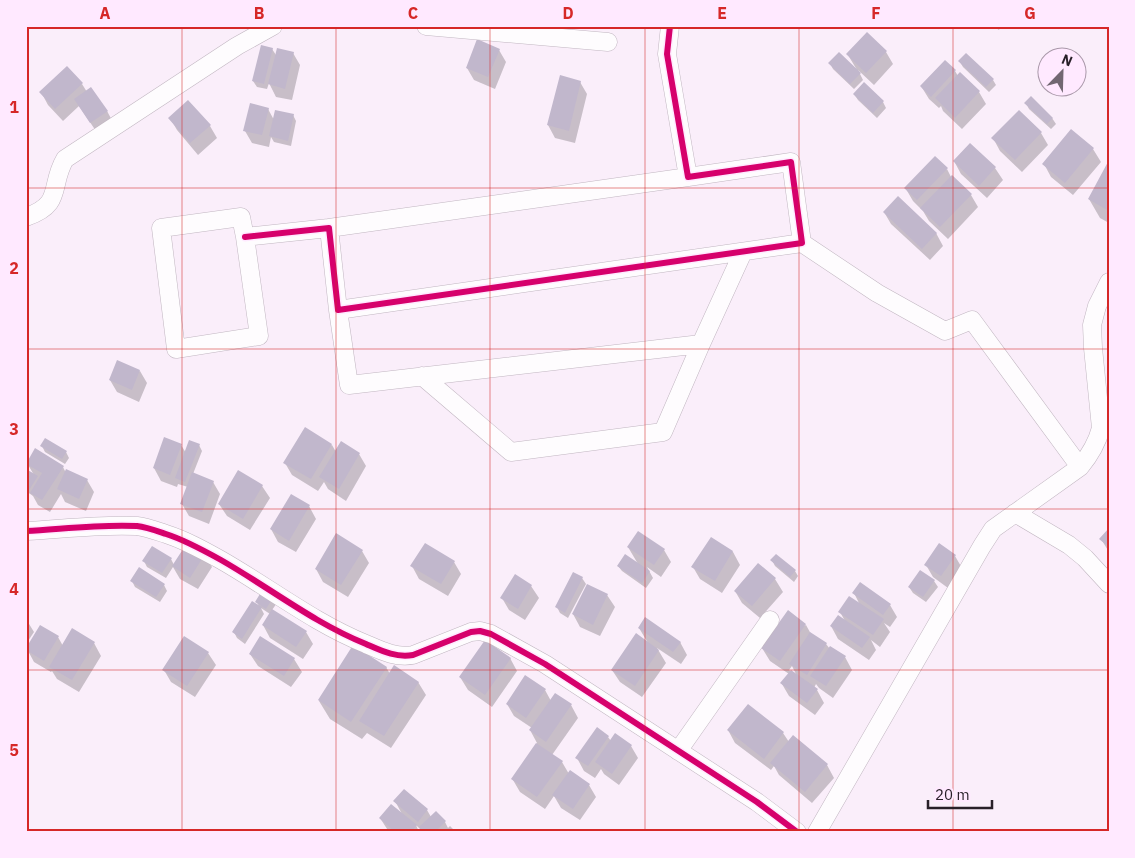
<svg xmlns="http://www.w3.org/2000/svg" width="1135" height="858" viewBox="0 0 1135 858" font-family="'IBM Plex Sans',sans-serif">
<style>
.shadow{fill:#0003;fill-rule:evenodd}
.building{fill:#c1b7cc}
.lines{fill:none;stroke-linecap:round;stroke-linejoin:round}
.minor-casing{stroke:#c1b6c1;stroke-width:19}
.minor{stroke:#fefcfe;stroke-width:18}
.cycleway-casing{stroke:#ffe9ff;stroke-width:9}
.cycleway{stroke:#d6006c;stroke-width:6}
.grid{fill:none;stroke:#d62828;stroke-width:1;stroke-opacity:0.55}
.neatline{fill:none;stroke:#d62828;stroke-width:2}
.grid-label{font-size:16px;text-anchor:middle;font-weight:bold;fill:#d62828}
</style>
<rect width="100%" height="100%" fill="#faeefa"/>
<path class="shadow" d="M993 26H1001L999 30Z
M867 34 886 52 893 64 874 85 858 70 863 80 854 89 833 69 830 63 857 70 848 55Z
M272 49 276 55 293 53 300 65 292 100 276 97 269 83 267 89 257 87 253 81Z
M499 50 506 62 495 89 474 80 467 68Z
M945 61 955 71 958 76 979 92 986 104 962 129 943 111 941 106 939 108 929 99 921 86Z
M960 62 993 80 996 85 989 92 963 67Z
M580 82 587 94 575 143 555 138 548 125Z
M82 84 87 92 107 111 114 124 98 134 79 106 63 121 48 105 41 92Z
M854 94 883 102 886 108 877 118 858 100Z
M1026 103 1052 118 1056 124 1051 129 1029 109Z
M268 109 274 120 293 115 296 121 291 146 274 142 271 137 269 147 252 143 245 131Z
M170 118 210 126 217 138 198 155 177 130Z
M1071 131 1093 149 1101 162 1073 195 1051 177 1044 164Z
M1041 133 1048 145 1022 172 1000 151 993 138Z
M970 144 995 168 1003 180 987 198 961 174 954 161Z
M1109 163V223L1100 218 1089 199Z
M947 169 951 177 971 195 978 207 948 239 929 221 923 211 913 201 906 189Z
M884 212 936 233 943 246 930 260 891 224Z
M140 371 147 383 139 402 117 392 110 380Z
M181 445 186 453 199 445 202 451 193 474 213 482 220 494 209 524 189 516 182 504 188 487 178 484 177 487 161 481 154 468Z
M332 445 336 452 359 454 366 466 346 501 328 489 324 482 318 491 292 475 285 463Z
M42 446 66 452 69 458 65 464 45 452Z
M27 463 63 467 66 473 87 480 94 492 86 511 65 502 61 494 50 512 38 505 33 496 26 491V470L34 475Z
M262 486 270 498 250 530 227 516 219 504Z
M309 506 316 519 296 552 278 542 271 529Z
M1109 530V552L1101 539Z
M711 539 733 552 740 565 722 593 700 579 693 567Z
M628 547 664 550 671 562 661 577 647 567 653 578 646 588 622 571 618 566 638 564Z
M362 551 369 563 348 597 323 582 316 569Z
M204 555 212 567 198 589 180 579 173 567 166 578 147 567 144 561 171 559 174 565Z
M955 556 962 568 948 588 933 577 926 565Z
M772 560 795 571 798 576 794 582 775 566Z
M454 562 461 574 448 596 419 579 412 566Z
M758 565 775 579 783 592 760 618 742 603 735 591Z
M582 578 586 584 568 618 560 613 557 607Z
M132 581 164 585 167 591 160 602 135 587Z
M934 581 938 587 926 602 913 593 909 587Z
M531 586 539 598 525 620 509 610 502 598Z
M854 593 890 605 897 617 890 627 884 623 890 632 880 647 871 640 876 650 869 660 838 639 831 626 845 621 840 612 860 605Z
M607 595 615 607 600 636 580 627 573 614Z
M274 597 277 603 272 610 306 632 313 644 303 659 270 638 263 625 270 614 261 608 264 614 245 644 237 638 234 632 260 608 257 602Z
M26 619 34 632 26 644Z
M806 625 811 634 826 644 830 649 845 657 852 670 833 698 819 688 816 684 814 688 817 690 824 703 815 715 789 696 782 684 789 674 770 661 762 648ZM792 666 797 676 789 670Z
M639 628 680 642 687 655 681 664 657 648 666 663 642 697 620 682 612 670 648 643Z
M58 637 63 646 94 643 101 656 79 692 57 679 52 671 51 672 34 662 27 649Z
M261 638 294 659 302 672 291 687 258 666 250 654Z
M208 653 216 665 195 697 171 682 164 670Z
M510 658 517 671 492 707 468 690 460 677Z
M386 667 390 674 418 682 426 695 391 748 367 733 362 739 330 719 319 701Z
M545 690 551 701 571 705 578 718 552 755 562 762 569 774 589 785 596 797 580 820 561 808 554 796 545 809 520 792 513 780 537 743 530 730 532 728 514 716 507 704Z
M728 730 783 733 789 742 827 765 834 778 812 803 779 775 774 766 771 770 735 743Z
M608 737 611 741 631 746 638 758 619 785 604 774 601 769 595 778 584 771 577 758Z
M395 801 427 810 431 817 445 822 448 828 450 826 456 832H423L416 825 419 832H389L380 818 402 814Z"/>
<path class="building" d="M867 32 887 51 866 73 846 54Z
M477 39 500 49 488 77 466 68Z
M261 45 273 48 264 84 252 81Z
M277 48 294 52 285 89 268 84Z
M839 52 861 73 850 84 828 63Z
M966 53 994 79 986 87 958 61Z
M945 60 956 70 931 97 920 86Z
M67 66 83 83 55 109 39 92Z
M960 72 980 91 955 118 935 98Z
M560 75 581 81 569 131 547 125Z
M864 82 884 101 873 113 853 94Z
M91 87 108 111 90 123 74 99Z
M1031 96 1053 118 1047 124 1024 103Z
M188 100 211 125 190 143 168 118Z
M250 103 269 108 262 135 243 131Z
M275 110 294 114 288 141 269 136Z
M1019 110 1042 132 1015 160 991 138Z
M1071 129 1094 148 1065 183 1042 164Z
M970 143 996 167 979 186 953 161Z
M935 156 948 168 917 200 904 188Z
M1109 160V211L1088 199Z
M952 175 972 194 940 227 920 208Z
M898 196 937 233 922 249 883 212Z
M117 360 140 370 132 390 109 380Z
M305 427 332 444 311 479 283 463Z
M164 437 182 444 170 475 153 468Z
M45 438 67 451 62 459 40 446Z
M189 440 200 444 185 482 175 478Z
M341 441 360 453 339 489 319 477Z
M35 448 64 466 42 500 30 493 42 473 26 464Z
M26 469 38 476 29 490 26 489Z
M66 469 88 479 79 499 57 489Z
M238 470 263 485 243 519 218 504Z
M192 472 214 481 202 512 180 504Z
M291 494 310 505 289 541 270 529Z
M1109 528V547L1099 539Z
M638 531 665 549 654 565 627 547Z
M336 533 363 550 341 585 315 569Z
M711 537 733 551 715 581 691 567Z
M187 543 205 554 190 578 172 566Z
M425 543 455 561 441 584 410 566Z
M939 543 956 555 941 576 924 565Z
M152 546 172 558 162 573 142 561Z
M625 554 650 571 642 583 617 566Z
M776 554 796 570 790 577 770 560Z
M758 563 776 578 752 606 734 591Z
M139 567 165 584 156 597 130 581Z
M920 570 935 580 923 597 908 587Z
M573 572 583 577 565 613 555 607Z
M515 574 532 585 518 609 500 598Z
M860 582 891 604 883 615 852 593Z
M587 584 608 594 593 625 572 614Z
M263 589 274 596 266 609 255 602Z
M849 596 884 619 873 635 838 612Z
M252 601 262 607 242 639 232 632Z
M272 609 307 631 296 647 262 625Z
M788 610 806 624 780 661 761 648Z
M838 615 870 637 862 648 830 626Z
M645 617 681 642 673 652 638 628Z
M40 625 59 636 44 661 26 650V648Z
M72 628 95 642 72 680 49 667Z
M810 632 827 643 807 675 789 664Z
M636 633 659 650 635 686 611 670Z
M184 636 209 652 187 686 162 670Z
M260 636 295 658 284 676 249 654Z
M485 640 511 658 485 695 459 677Z
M353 645 387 667 351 722 318 700Z
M830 646 846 656 826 686 810 676Z
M394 665 419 682 384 736 359 721Z
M791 670 818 689 807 703 780 683Z
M525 675 546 689 526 718 506 704Z
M555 693 572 704 546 742 529 730Z
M748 704 784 732 764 759 727 730Z
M597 727 609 736 588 766 575 758Z
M615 733 632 745 612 774 595 762Z
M793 735 828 764 805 792 770 763Z
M536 743 563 761 537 797 511 779Z
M570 770 590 784 573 809 552 795Z
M404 789 428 809 418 822 393 801Z
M391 804 417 825 411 832H395L379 818Z
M436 811 446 821 435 832H423L419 827Z"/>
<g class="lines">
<defs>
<path id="minor" d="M426 26 608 42
M26 217C64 204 49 186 65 159L237 46 273 26
M241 217 245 237 259 336 176 349 161 228Z
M329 228 688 177
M245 237 329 228 338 310 802 243 791 162 688 177 667 54 670 26
M802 243 877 293 945 331 972 320 1080 467
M338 310 349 385 701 344 663 432 511 452 422 376
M701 344 743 252
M1015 513 1069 545 1085 558 1109 584
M26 531C63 529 100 524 137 526 146 527 157 531 166 534 185 540 203 550 221 560 270 588 314 623 366 644 382 651 396 658 413 655L471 632 480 631 491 634 545 664 757 802 797 832
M678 751 770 620
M817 832 982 546 993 529 1080 467C1090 455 1097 443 1101 428L1093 348 1092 325 1097 306 1109 282"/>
</defs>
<use href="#minor" class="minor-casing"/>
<use href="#minor" class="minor"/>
<defs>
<path id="cycleway" d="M245 237 329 228 338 310 802 243 791 162 688 177 667 54 670 26
M26 531C63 529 100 524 137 526 146 527 157 531 166 534 185 540 203 550 221 560 270 588 314 623 366 644 382 651 396 658 413 655L471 632 480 631 491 634 545 664 757 802 797 832"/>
</defs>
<use href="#cycleway" class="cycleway-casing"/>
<use href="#cycleway" class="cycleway"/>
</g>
<path class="grid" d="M182 26V832M336 26V832M490 26V832M645 26V832M799 26V832M953 26V832M26 188H1109M26 349H1109M26 509H1109M26 670H1109"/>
<rect width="1135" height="858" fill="none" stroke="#ffe9ff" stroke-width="55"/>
<g transform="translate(1062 72) rotate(23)"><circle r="24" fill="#ffe9ff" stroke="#a998a9"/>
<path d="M0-4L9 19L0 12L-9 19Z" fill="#726772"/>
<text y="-8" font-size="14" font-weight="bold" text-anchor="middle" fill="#281f28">N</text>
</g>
<path d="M928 800v8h64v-8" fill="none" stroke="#281f28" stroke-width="2.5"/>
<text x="935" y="800" font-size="15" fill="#281f28" stroke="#ffe9ff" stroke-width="4" paint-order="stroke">20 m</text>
<rect x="28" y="28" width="1080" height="802" class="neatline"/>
<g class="grid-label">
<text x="105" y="19">A</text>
<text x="259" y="19">B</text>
<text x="413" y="19">C</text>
<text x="568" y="19">D</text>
<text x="722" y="19">E</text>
<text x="876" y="19">F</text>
<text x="1030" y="19">G</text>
<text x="14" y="113">1</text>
<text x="14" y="274">2</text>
<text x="14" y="435">3</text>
<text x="14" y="595">4</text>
<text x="14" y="756">5</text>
</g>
</svg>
